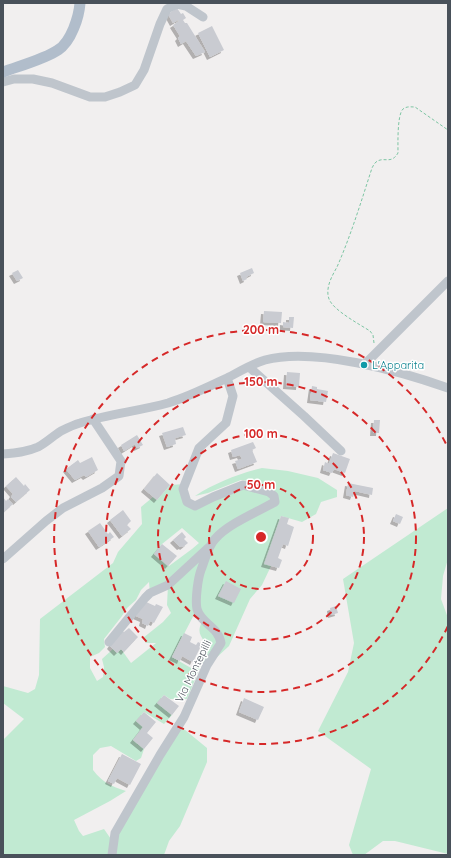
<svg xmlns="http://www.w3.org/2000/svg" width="451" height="858" viewBox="0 0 451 858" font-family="Quicksand,sans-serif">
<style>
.green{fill:#c1ead2;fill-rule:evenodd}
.building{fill:#c9cbd1;filter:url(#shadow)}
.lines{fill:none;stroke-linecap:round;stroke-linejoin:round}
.path{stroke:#7dc5a3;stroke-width:1;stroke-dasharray:3 2;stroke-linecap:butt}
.minor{stroke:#bfc5cc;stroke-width:9}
.major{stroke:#b1bdcb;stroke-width:11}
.ring{fill:none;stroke:#d62828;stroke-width:2;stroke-dasharray:7 5}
.culture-dot{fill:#0f9aa8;stroke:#fff;stroke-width:1.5}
.labels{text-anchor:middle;stroke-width:3;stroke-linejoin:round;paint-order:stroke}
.culture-label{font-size:11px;fill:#0d838f;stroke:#fff;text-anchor:start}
.street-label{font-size:11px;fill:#49515a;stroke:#fff}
.centre{fill:#d62828;stroke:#fff;stroke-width:2}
.ring-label{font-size:12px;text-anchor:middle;font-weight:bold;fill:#d62828;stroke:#fff;stroke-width:3;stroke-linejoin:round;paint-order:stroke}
</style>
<defs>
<filter id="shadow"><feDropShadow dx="-3" dy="3" stdDeviation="0" flood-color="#0004"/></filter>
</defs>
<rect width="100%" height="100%" fill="#f1efef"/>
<path class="green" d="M262 468 288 471 318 478 337 490V497L321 502 316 514 302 522 281 516 265 563 271 566 262 585 250 599 229 646 215 659 202 663 187 699H170L164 695 157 703 172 715 164 724 144 712 136 721 143 727 133 740 144 749 141 758 136 761 111 746 100 748 93 755V770C103 783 111 786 126 791L110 801 74 820 79 831 83 836 104 829 113 842 179 725 207 748V762L180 826 169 841 164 855H3V740L24 719 3 703V686L28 693 35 689 39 675 40 619 113 563 118 552 142 524 141 507 153 497 157 500 170 485 185 484 183 489 195 506 243 485 268 491 264 485 255 482 241 480 208 493 195 496C215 483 238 474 262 468ZM182 528 199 543 192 549 169 566 154 554 162 544ZM149 582 150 593 168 585 167 605 171 613 163 622 143 638 146 643H156L131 663 121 649 117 653 113 649 102 659 104 667 103 677 97 681 90 668V657L99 653 105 647 104 639 122 616 127 608 136 600 141 590ZM197 609 203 619C198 630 198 633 205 642L204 653 191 668 172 657Z
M448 508V559L443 576 441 599 448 618V854L395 841H383L364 855H353L349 845 371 769 318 731 348 672 354 643 343 579Z"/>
<path class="building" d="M177 8 181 14 183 13 186 18 183 20 185 23H187L205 52 196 56 186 41 181 44 178 38 180 36 173 25 179 21 178 20 173 23 168 14Z
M212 26 224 50 210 57 198 33Z
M252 268 254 273 246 277 247 279 243 281 240 273Z
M18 270 23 278 17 281 12 273Z
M264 311 282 312 281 323 263 322Z
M289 317H294L293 328 283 327V322L289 323Z
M287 372 300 373 299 387 286 386Z
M312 386 317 387V389L328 391 326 402 310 400Z
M374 420H380L379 433H373Z
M183 427 186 435 175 438 176 444 167 447 162 433Z
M137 435 143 445 137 448 135 444 124 451 121 445Z
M253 442 256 448 252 450 257 462 238 469 235 461 242 459 240 455 233 457 231 450Z
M333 453 350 459 345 473 334 469 332 473 323 470 325 462 329 464Z
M92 457 98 470 86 477 84 475 75 480 66 469 78 460 80 463Z
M157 473 170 485 157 500 144 489Z
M16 477 24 486 25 484 30 490 16 502 11 497 13 494 6 486Z
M348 483 373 488 372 495 355 491 353 497 346 495Z
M3 497 6 501 8 499 13 504 3 513Z
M123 510 131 521 127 525 131 529 122 536 110 520Z
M396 514 403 517 400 524 393 521Z
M281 516 289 518 287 524 294 527 288 546 283 544 278 558 282 560 279 568 264 564Z
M100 523 108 534 110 532 114 537 99 547 88 531Z
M182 532 186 537 184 539 188 543 183 547 182 546 180 547 173 540Z
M162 544 177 556 168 566 154 554Z
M226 581 241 589 234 603 218 596Z
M144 601 155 606 156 604 163 607 154 623 150 621 148 626 142 623 143 619 136 616Z
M336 606 338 613 331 615 330 608Z
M129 628 138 637 124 652 121 649 117 653 110 646 121 630 124 632Z
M184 633 192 637 190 642 196 645 198 642 202 644 193 662 182 656 180 661 172 657Z
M164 695 179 706 172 715 157 703Z
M244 698 264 707 258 720 239 712Z
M144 712 156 722 147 733 153 738 144 749 133 740 143 727 136 721Z
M122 754 141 764 130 785 117 778 114 784 108 781Z"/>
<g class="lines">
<path class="path" d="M374 343 373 335 370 331C359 324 333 310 329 299 325 288 332 276 337 267 351 235 361 202 372 168 373 166 374 164 376 162 384 156 391 165 398 153 398 144 397 115 403 109 407 106 411 107 415 107L448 130"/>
<path class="minor" d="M3 82 14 79H33L52 83 90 97H105L120 92 135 85 144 70 160 24 167 9 177 4 186 6 203 17
M364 365 448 281
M249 367 304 416 341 451
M3 454C15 453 27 452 38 447 46 443 53 436 61 431 67 428 73 425 80 423 109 414 139 411 168 403 188 397 208 387 227 378 239 372 251 364 265 360 314 347 400 371 448 388
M3 559 46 521 63 508 102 488 119 476 121 461 93 419
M109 642 145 598 150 593 168 585 208 548
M112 855 115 833 160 755 184 717 207 665 221 643C218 626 201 624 197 609 195 600 198 578 201 570 205 560 208 546 215 539 228 524 257 512 275 502L274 496 269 492 243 485 213 497 195 506 187 502 183 489 199 448 226 423 233 396 227 378"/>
<path class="major" d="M3 72C19 66 45 59 58 50 71 42 79 17 80 3"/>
</g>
<g class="ring">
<circle cx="261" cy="537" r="52"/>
<circle cx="261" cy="537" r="103"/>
<circle cx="261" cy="537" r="155"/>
<path d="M448 626A207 207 0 1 1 448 448"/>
</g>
<circle class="culture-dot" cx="364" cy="365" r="4"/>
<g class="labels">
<g class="culture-label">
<text x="372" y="369">L'Apparita</text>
</g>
<g class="street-label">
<text transform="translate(193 671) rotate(-64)" y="4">Via Montepilli</text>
</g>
</g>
<circle cx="261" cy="537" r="6" class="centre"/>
<g class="ring-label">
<text x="261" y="334">200 m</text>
<text x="261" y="386">150 m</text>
<text x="261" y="438">100 m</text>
<text x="261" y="489">50 m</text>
</g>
<rect width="451" height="858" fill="none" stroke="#49515a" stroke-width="8"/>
</svg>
